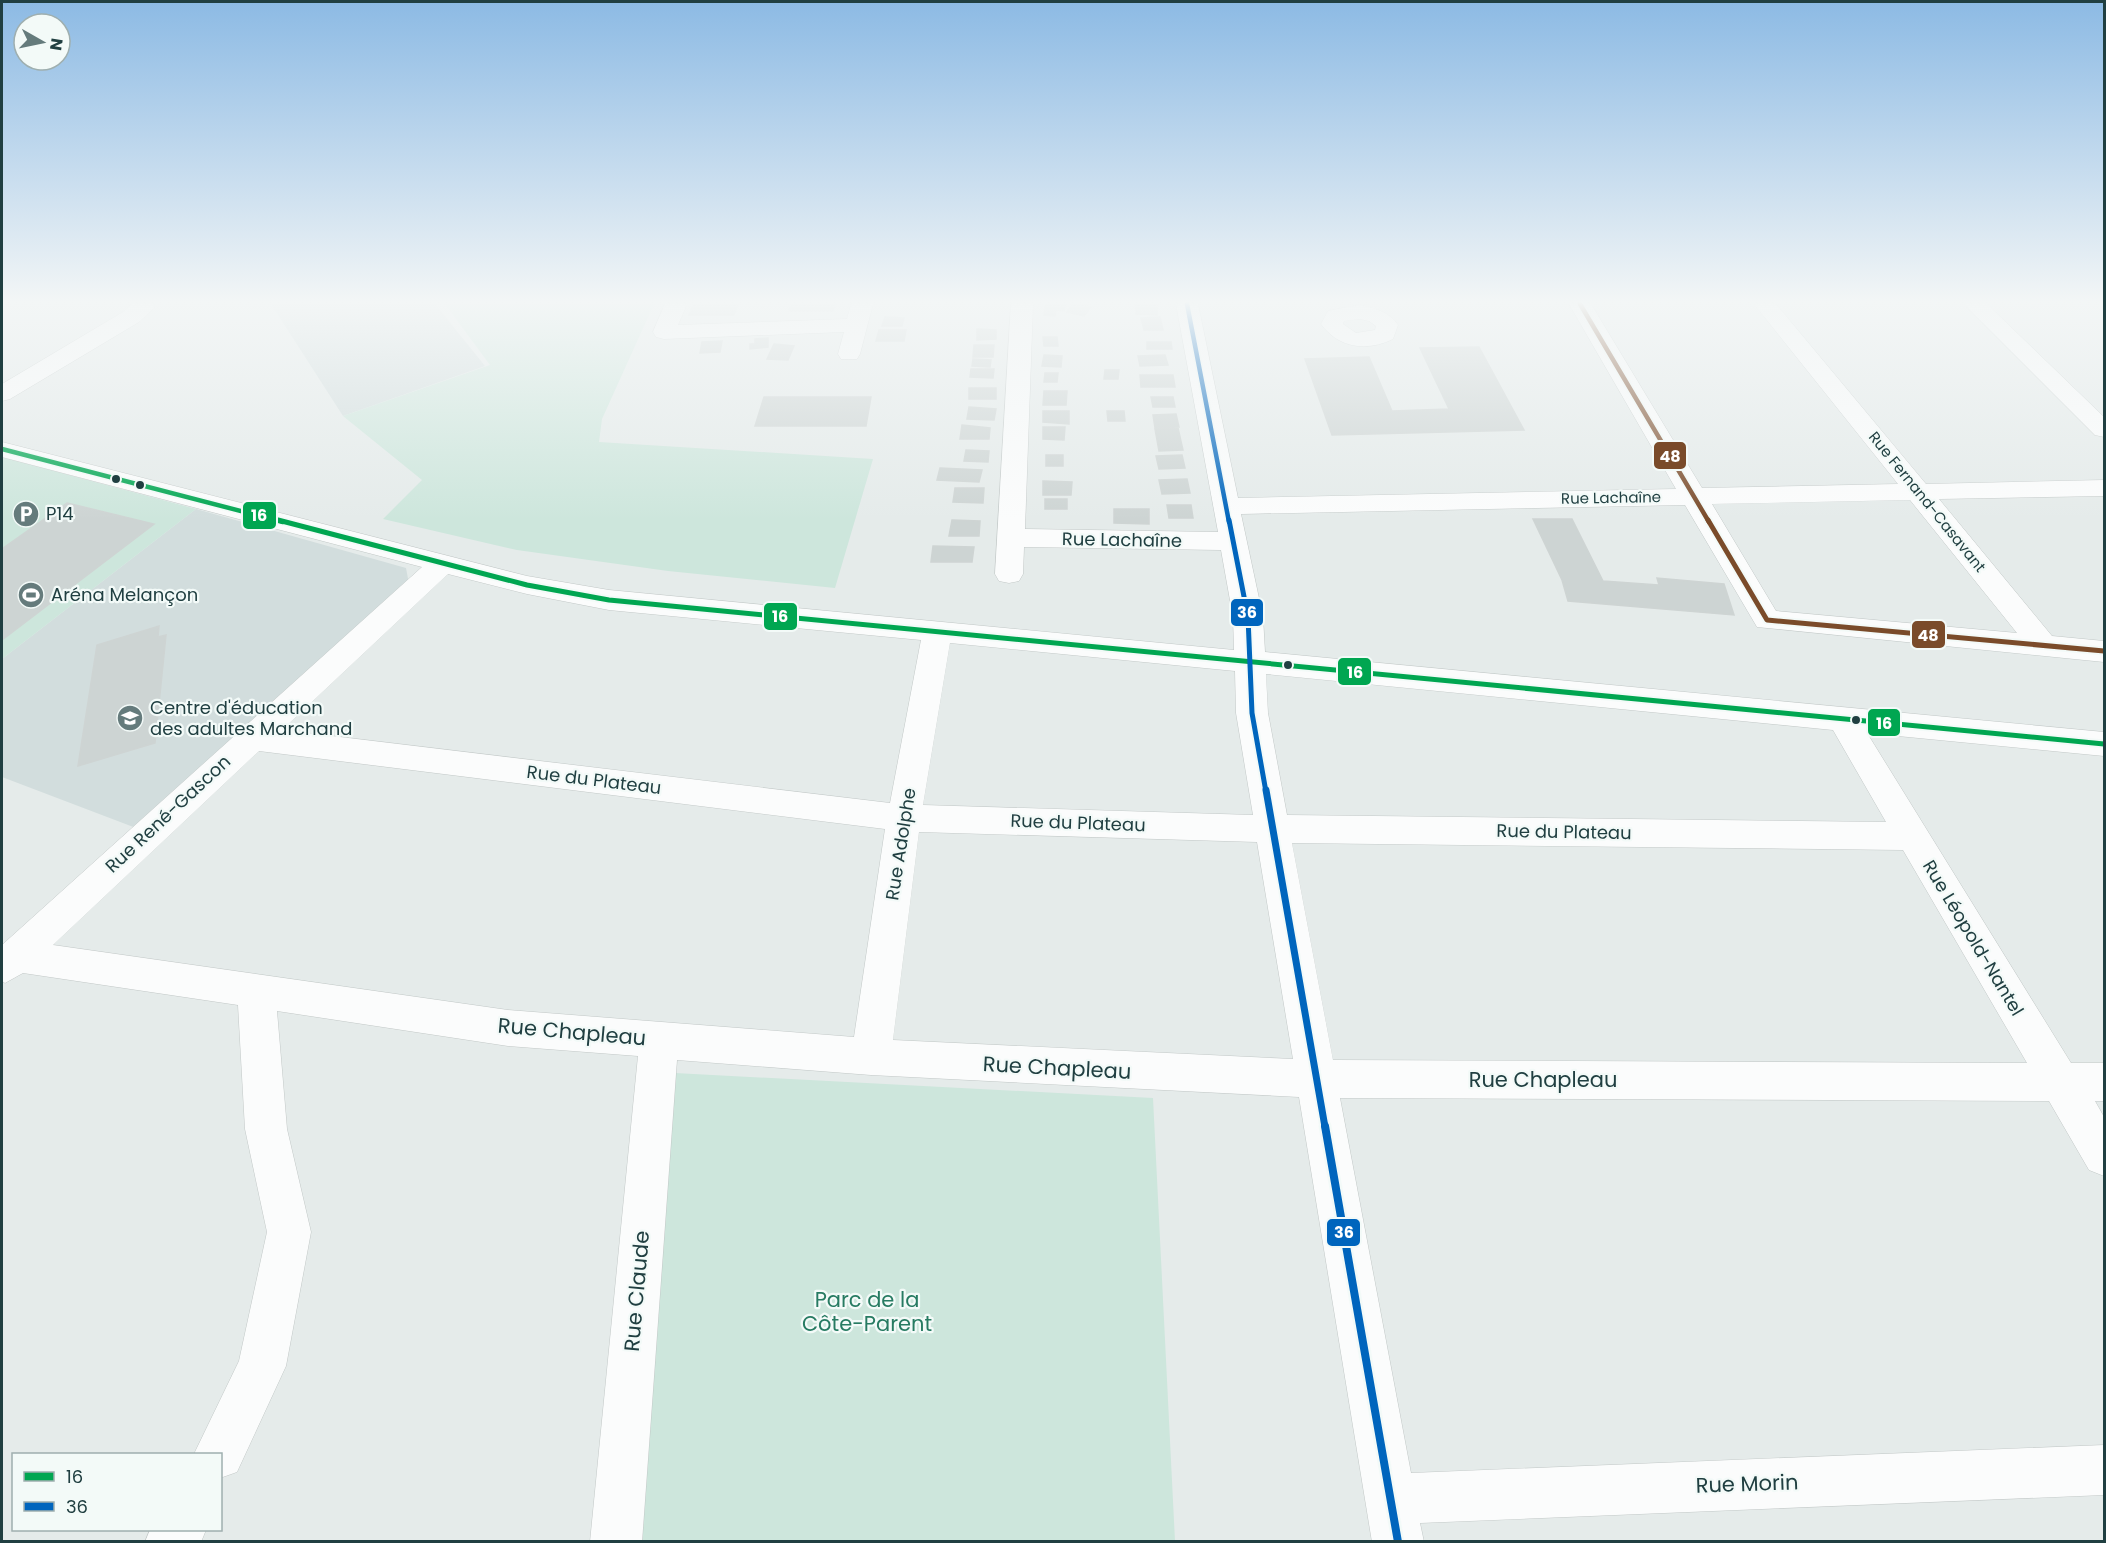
<svg xmlns="http://www.w3.org/2000/svg" width="2106" height="1543" viewBox="0 0 2106 1543" font-family="Poppins,sans-serif">
<style>
.built{fill:#d2dddd}
.green{fill:#cde6dc}
.building{fill:#cdd4d3;stroke:#ced4d3;stroke-width:1.5}
.lines{fill:none;stroke-linecap:round;stroke-linejoin:round}
.minor-casing{stroke:#c2c8c7;stroke-width:1}
.minor{fill:#fbfcfc;fill-rule:evenodd}
.bus-1-far1-casing{stroke:#f3faf8;stroke-width:8}
.bus-1-casing{stroke:#f3faf8;stroke-width:9}
.bus-2-far3-casing{stroke:#f3faf8;stroke-width:8}
.bus-2-far2-casing{stroke:#f3faf8;stroke-width:9}
.bus-2-far1-casing{stroke:#f3faf8;stroke-width:11}
.bus-2-casing{stroke:#f3faf8;stroke-width:13}
.bus-3-far1-casing{stroke:#f3faf8;stroke-width:8}
.bus-3-casing{stroke:#f3faf8;stroke-width:9}
.bus-1-far1{stroke:#00a651;stroke-width:4.5}
.bus-1{stroke:#00a651;stroke-width:5}
.bus-2-far3{stroke:#0065bd;stroke-width:4.5}
.bus-2-far2{stroke:#0065bd;stroke-width:5}
.bus-2-far1{stroke:#0065bd;stroke-width:7}
.bus-2{stroke:#0065bd;stroke-width:8}
.bus-3-far1{stroke:#7a4b2a;stroke-width:4.5}
.bus-3{stroke:#7a4b2a;stroke-width:5}
.bus-dot{fill:#203f41;stroke:#f3faf8;stroke-width:2}
.labels{text-anchor:middle;stroke-width:4.5;stroke-linejoin:round;paint-order:stroke}
.far-street-label{font-size:15px;fill:#203f41;stroke:#f3faf8}
.poi-label{font-size:18px;fill:#203f41;stroke:#f3faf8;text-anchor:start}
.street-label{font-size:18px;fill:#203f41;stroke:#f3faf8}
.near-street-label{font-size:21px;fill:#203f41;stroke:#f3faf8}
.near-park-label{font-size:21px;fill:#277b62;stroke:#f3faf8}
.line-badge{stroke:#f3faf8;stroke-width:2}
.badge-label{font-size:16px;text-anchor:middle;font-weight:bold;fill:#fff}
</style>
<rect width="100%" height="100%" fill="#e5ebea"/>
<path class="built" d="M271 304H435L485 366 343 416Z
M196 509 406 568 409 584 136 828 2 777V659Z"/>
<path class="green" d="M445 304H654L602 419 599 442 873 459 835 588 668 571 517 550 383 519 422 480 343 416 490 365Z
M2 457 196 509 2 659Z
M656 1072 1153 1098 1175 1541 617 1542Z"/>
<path class="building" d="M694 304H738L734 315H689Z
M791 304H835L833 311H789Z
M1046 304H1065L1064 311 1056 310 1055 316 1044 315Z
M1073 304H1078L1091 307 1084 316 1067 312Z
M1136 304 1157 305V315L1136 314Z
M885 317 904 318 902 326H882Z
M1160 317 1163 330H1144L1141 318Z
M977 329 996 330V339L977 340Z
M879 330H906L904 341H876Z
M1043 337H1057L1058 346H1044Z
M768 338V347L750 349V344H755V339Z
M722 341 720 352 700 353 702 342Z
M1147 342H1171L1172 349H1147Z
M774 344 794 346 788 360 767 359Z
M974 345H994L993 357H973Z
M1479 347 1524 430 1332 435 1305 359 1369 357 1392 411 1449 409 1420 348Z
M1044 355 1062 356 1061 367 1042 366Z
M1165 355 1168 365 1140 366 1138 356Z
M973 359 991 360 990 367 972 366Z
M971 369H994L993 378 970 377Z
M1105 370H1119L1118 379H1104Z
M1045 373H1058L1057 382H1044Z
M1140 375H1173L1175 387H1141Z
M969 388H996V399H969Z
M1044 391H1067L1066 405H1043Z
M764 397H871L866 426H755Z
M1151 397H1173L1175 407H1153Z
M969 407 996 409 994 420 967 419Z
M1043 411H1069V424L1043 422Z
M1107 411H1124L1125 421H1108Z
M1176 414 1179 427 1155 428 1153 415Z
M962 425 990 428 989 439H960Z
M1043 427H1065L1064 440 1043 439Z
M1178 428 1183 450 1159 451 1155 429Z
M966 450 989 451 988 462 964 461Z
M1046 455H1063V466H1046Z
M1182 455 1185 468 1159 469 1156 456Z
M940 468 982 470 979 482 937 480Z
M1187 479 1190 493 1162 494 1159 480Z
M1043 481 1072 482 1071 495H1043Z
M955 488H984L983 503 953 502Z
M1045 499H1067V509H1045Z
M67 503 154 524 2 640V549Z
M1167 505H1191L1193 518H1169Z
M1114 509H1149V524L1114 523Z
M1533 519H1572L1603 581 1659 585 1657 578 1724 584 1734 615 1568 601 1562 580Z
M952 520 980 521 979 536H949Z
M933 546 974 547 972 562H931Z
M159 626 158 637 166 635 155 743 78 766 97 645Z"/>
<g class="lines">
<defs>
<path id="minor" d="M132 304H154V308L139 322 10 399 2 401V384L123 312Z
M665 304H687L678 325 847 319 851 304H873L860 354 857 359H841L838 354 844 332 664 339 656 337 653 332Z
M1011 304H1033L1025 529 1218 532 1176 304H1198L1238 498 1676 489 1569 304H1591L1702 488 1898 484 1754 304H1776L1926 484 2104 480V496L1939 499 2052 636 2104 641V662L1757 627 1685 505 1241 514 1263 617 1265 652 2104 732V756L1867 733 2071 1063H2104V1101H2095L2104 1117V1176L2089 1170 2049 1101 1340 1098 1411 1473 2104 1445V1495L1420 1523 1424 1542H1372L1299 1097 871 1075 677 1060 642 1542H590L638 1056 508 1046 277 1011 287 1129 311 1232 286 1366 237 1472 220 1478V1454H194L239 1361 267 1232 245 1129 238 1005 23 973 5 983 2 981V945L422 567 2 457V442L527 576 609 590 1234 650 1233 617 1221 550 1024 547 1023 574 1019 581 1009 583 999 581 995 574ZM1910 500 2017 633 1776 611 1712 504ZM448 574 527 594 609 610 921 640 890 803 282 730ZM950 643 1235 671 1236 713 1253 815 923 805ZM1266 674 1833 730 1886 822 1287 815 1268 713ZM259 751 885 829 854 1037 508 1010 53 945ZM919 832 1257 842 1293 1059 893 1040ZM1292 843 1903 850 2027 1063 1333 1060Z
M1964 304H1987L2104 417V437L2095 435Z
M1360 305C1376 309 1388 311 1398 325L1393 339C1367 352 1338 348 1321 324L1328 311ZM1360 319 1369 321 1376 326 1375 330 1356 333 1343 324 1344 321Z
M150 1530H206L201 1542H145Z"/>
</defs>
<use href="#minor" class="minor-casing"/>
<use href="#minor" class="minor"/>
<defs>
<path id="bus-1-far1" d="M2 449 283 522"/>
<path id="bus-1" d="M278 520 527 585 609 600 2104 744"/>
<path id="bus-2-far3" d="M1187 304 1229 522"/>
<path id="bus-2-far2" d="M1229 520 1248 617 1252 713 1266 792"/>
<path id="bus-2-far1" d="M1266 790 1325 1127"/>
<path id="bus-2" d="M1325 1126 1398 1542"/>
<path id="bus-3-far1" d="M1580 304 1709 522"/>
<path id="bus-3" d="M1708 520 1767 620 2104 651"/>
</defs>
<use href="#bus-1-far1" class="bus-1-far1-casing"/>
<use href="#bus-1" class="bus-1-casing"/>
<use href="#bus-2-far3" class="bus-2-far3-casing"/>
<use href="#bus-2-far2" class="bus-2-far2-casing"/>
<use href="#bus-2-far1" class="bus-2-far1-casing"/>
<use href="#bus-2" class="bus-2-casing"/>
<use href="#bus-3-far1" class="bus-3-far1-casing"/>
<use href="#bus-3" class="bus-3-casing"/>
<use href="#bus-1-far1" class="bus-1-far1"/>
<use href="#bus-1" class="bus-1"/>
<use href="#bus-2-far3" class="bus-2-far3"/>
<use href="#bus-2-far2" class="bus-2-far2"/>
<use href="#bus-2-far1" class="bus-2-far1"/>
<use href="#bus-2" class="bus-2"/>
<use href="#bus-3-far1" class="bus-3-far1"/>
<use href="#bus-3" class="bus-3"/>
</g>
<linearGradient id="sky" x2="0" y2="1"><stop stop-color="#8cbae4"/><stop offset="0.58" stop-color="#f3f6f6"/><stop offset="1" stop-color="#f3f6f6" stop-opacity="0"/></linearGradient>
<rect width="2106" height="520" fill="url(#sky)"/>
<defs>
<symbol id="parking-disc" viewBox="-11 -11 22 22"><circle r="9.5" fill="#657b7c" stroke="#f3faf8"/><path d="M-3.5-5.5H1a3.5 3.5 0 0 1 0 7H-1V5.5H-3.5ZM-1-3.4V-.6H.8a1.4 1.4 0 0 0 0-2.8Z" fill="#fff"/></symbol>
<symbol id="stadium-disc" viewBox="-11 -11 22 22"><circle r="9.5" fill="#657b7c" stroke="#f3faf8"/><path d="M0-5a6.5 5 0 1 0 0 10a6.5 5 0 1 0 0-10ZM-3.5-1.8h7v3.6h-7Z" fill="#fff"/></symbol>
<symbol id="school-disc" viewBox="-11 -11 22 22"><circle r="9.5" fill="#657b7c" stroke="#f3faf8"/><path d="M0-5L7-2L0 1L-7-2ZM-4 1L0 2.5L4 1V4Q0 6-4 4Z" fill="#fff"/></symbol>
</defs>
<g fill-rule="evenodd">
<use href="#parking-disc" x="11" y="499" width="30" height="30"/>
<use href="#stadium-disc" x="16" y="580" width="30" height="30"/>
<use href="#school-disc" x="115" y="703" width="30" height="30"/>
</g>
<g class="bus-dot">
<circle cx="116" cy="479" r="5"/>
<circle cx="140" cy="485" r="5"/>
<circle cx="1288" cy="665" r="5"/>
<circle cx="1856" cy="720" r="5"/>
</g>
<g class="labels">
<g class="far-street-label">
<text transform="translate(1611 498) rotate(-1)" y="5">Rue Lachaîne</text>
<text transform="translate(1927 502) rotate(51)" y="5">Rue Fernand-Casavant</text>
</g>
<g class="poi-label">
<text x="46" y="520">P14</text>
<text x="51" y="601">Aréna Melançon</text>
<text x="150" y="714">Centre d'éducation<tspan x="150" dy="21">des adultes Marchand</tspan></text>
</g>
<g class="street-label">
<text transform="translate(1122 540) rotate(1)" y="6">Rue Lachaîne</text>
<text transform="translate(594 780) rotate(7)" y="6">Rue du Plateau</text>
<text transform="translate(168 814) rotate(-43)" y="6">Rue René-Gascon</text>
<text transform="translate(1078 823) rotate(2)" y="6">Rue du Plateau</text>
<text transform="translate(1564 832) rotate(1)" y="6">Rue du Plateau</text>
<text transform="translate(901 844) rotate(-81)" y="6">Rue Adolphe</text>
<text transform="translate(1973 938) rotate(59)" y="6">Rue Léopold-Nantel</text>
</g>
<g class="near-street-label">
<text transform="translate(572 1032) rotate(5)" y="7">Rue Chapleau</text>
<text transform="translate(1057 1068) rotate(3)" y="7">Rue Chapleau</text>
<text x="1543" y="1087">Rue Chapleau</text>
<text transform="translate(637 1291) rotate(-85)" y="7">Rue Claude</text>
<text transform="translate(1747 1484) rotate(-2)" y="7">Rue Morin</text>
</g>
<g class="near-park-label">
<text x="867" y="1307">Parc de la<tspan x="867" dy="24">Côte-Parent</tspan></text>
</g>
</g>
<g class="line-badge">
<rect x="1653" y="441" width="34" height="29" rx="6" fill="#7a4b2a"/>
<rect x="242" y="501" width="35" height="29" rx="6" fill="#00a651"/>
<rect x="1230" y="598" width="34" height="29" rx="6" fill="#0065bd"/>
<rect x="763" y="602" width="35" height="29" rx="6" fill="#00a651"/>
<rect x="1911" y="620" width="35" height="29" rx="6" fill="#7a4b2a"/>
<rect x="1337" y="657" width="35" height="29" rx="6" fill="#00a651"/>
<rect x="1867" y="708" width="34" height="29" rx="6" fill="#00a651"/>
<rect x="1326" y="1218" width="35" height="29" rx="6" fill="#0065bd"/>
</g>
<g class="badge-label">
<text x="1670" y="462">48</text>
<text x="259" y="521">16</text>
<text x="1247" y="618">36</text>
<text x="780" y="622">16</text>
<text x="1928" y="641">48</text>
<text x="1355" y="678">16</text>
<text x="1884" y="729">16</text>
<text x="1344" y="1238">36</text>
</g>
<rect width="2106" height="1543" fill="none" stroke="#203f41" stroke-width="6"/>
<rect x="12" y="1453" width="210" height="78" fill="#f3faf8" stroke="#9fafaf" stroke-width="1.5"/>
<rect x="24" y="1472" width="30" height="9" fill="#00a651" stroke="#9fafaf" stroke-width="1.5"/>
<text x="66" y="1483" font-size="18" fill="#203f41">16</text>
<rect x="24" y="1502" width="30" height="9" fill="#0065bd" stroke="#9fafaf" stroke-width="1.5"/>
<text x="66" y="1513" font-size="18" fill="#203f41">36</text>
<g transform="translate(42 42) rotate(99)"><circle r="28" fill="#f3faf8" stroke="#9fafaf" stroke-width="1.5"/>
<path d="M0-4.5L10 22L0 15L-10 22Z" fill="#657b7c"/>
<text y="-9" font-size="16" font-weight="bold" text-anchor="middle" fill="#203f41">N</text>
</g>
</svg>
